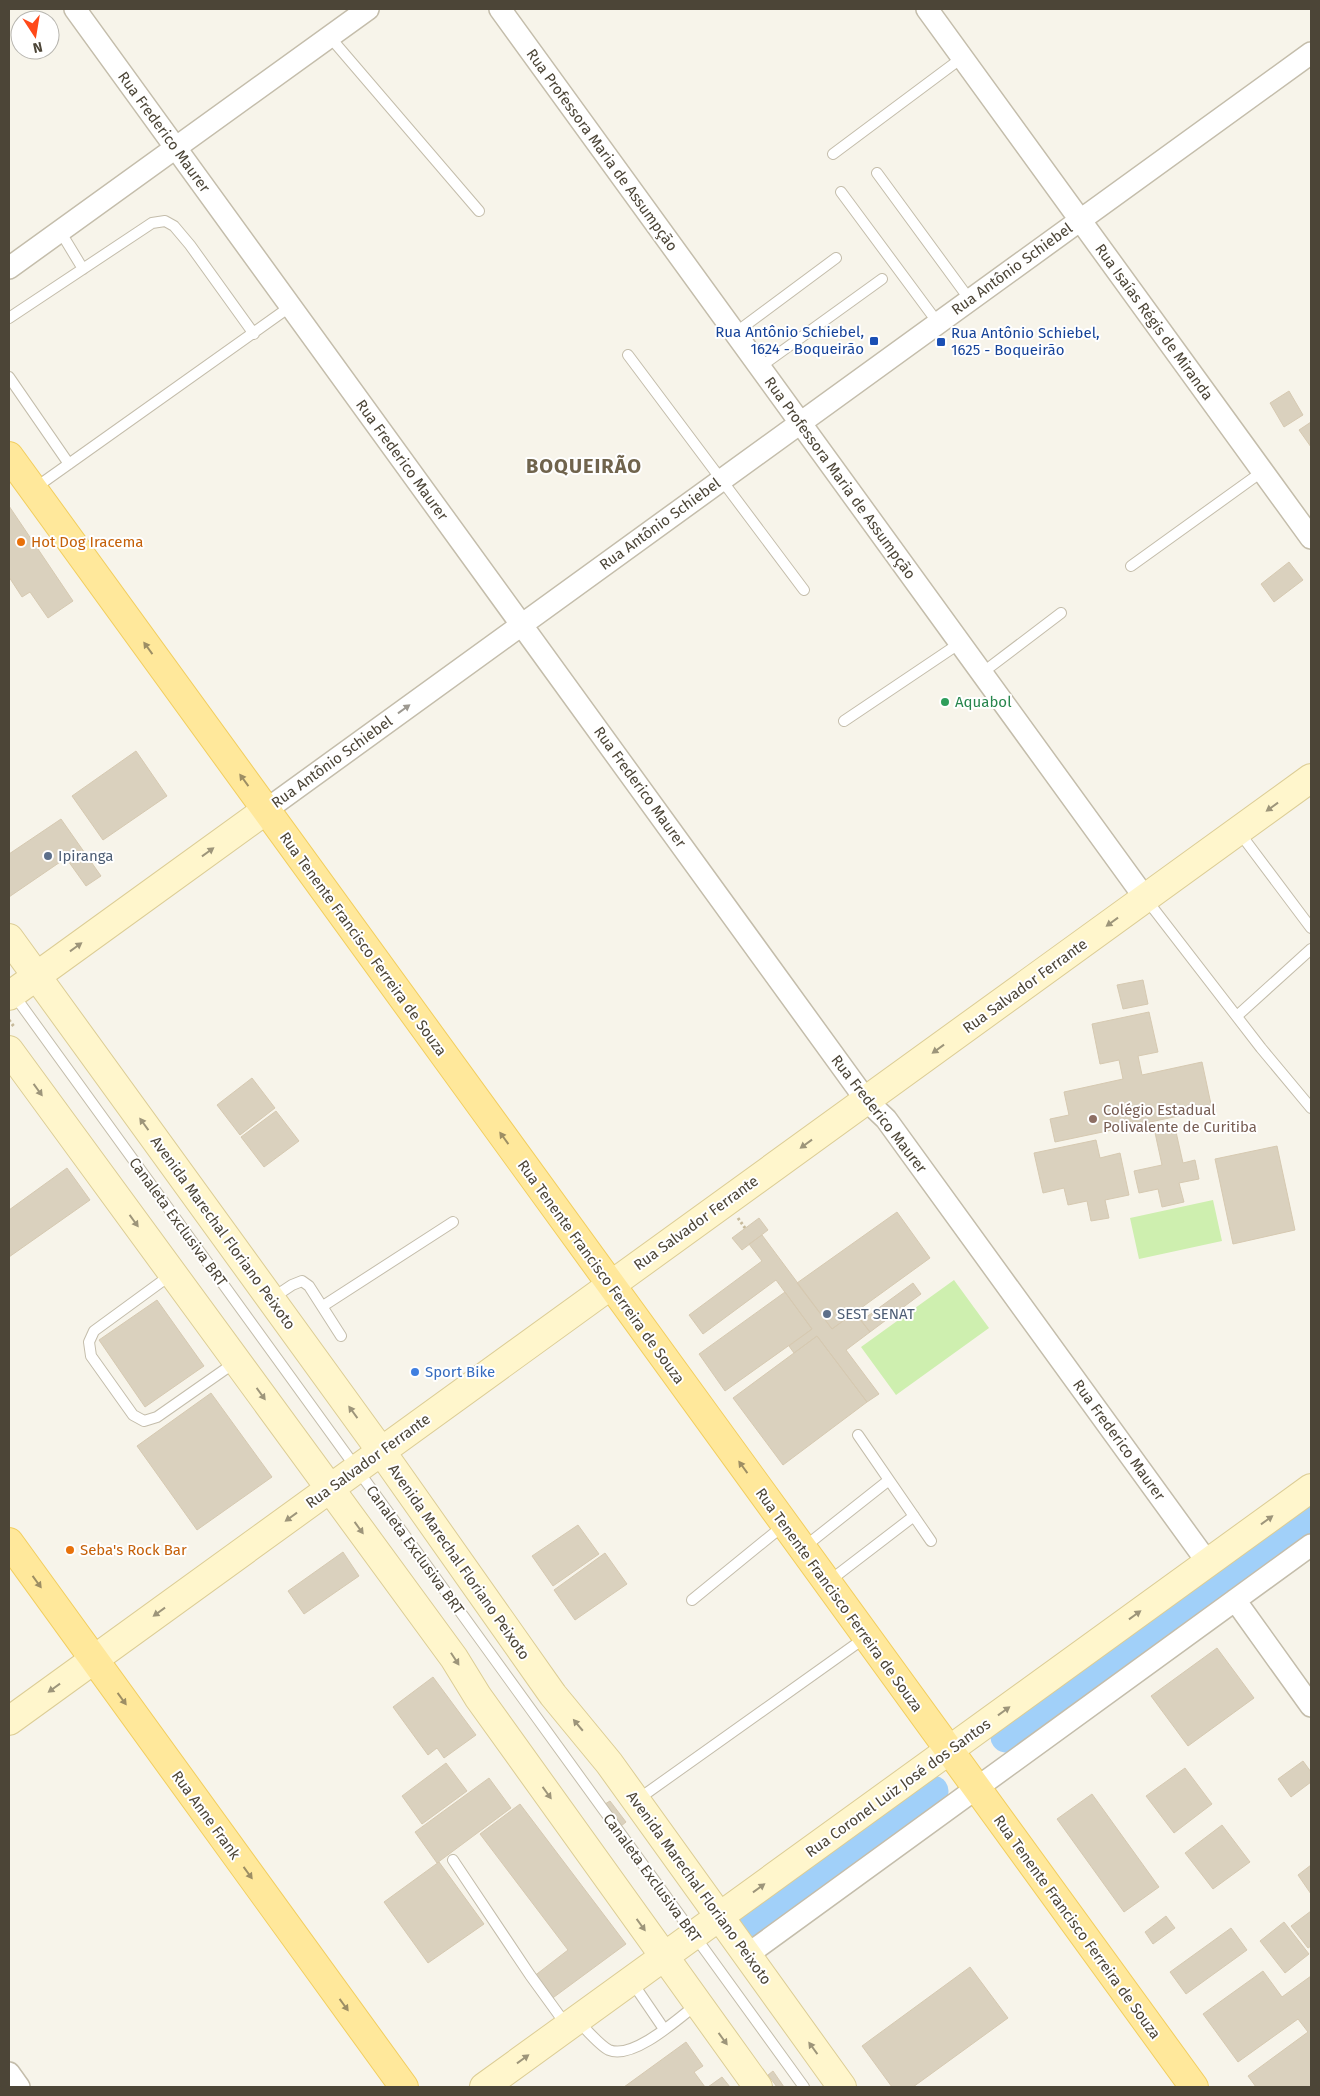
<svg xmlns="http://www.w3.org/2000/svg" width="1320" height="2096" viewBox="0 0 1320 2096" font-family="'Fira Sans',sans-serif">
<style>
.green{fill:#ceefaf}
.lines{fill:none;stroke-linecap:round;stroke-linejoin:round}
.river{stroke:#a1d0f9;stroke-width:31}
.building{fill:#dad1be;stroke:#d6c9b1}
.lane-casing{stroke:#c4bdab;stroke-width:12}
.street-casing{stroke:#c4bdab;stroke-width:24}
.secondary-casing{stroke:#dccd95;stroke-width:30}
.primary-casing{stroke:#f2ce5e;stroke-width:30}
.path{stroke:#c7ba9b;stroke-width:3;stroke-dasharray:2.5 2.5;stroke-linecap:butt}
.lane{stroke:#fff;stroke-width:10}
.street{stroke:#fff;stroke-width:21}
.secondary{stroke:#fff6cc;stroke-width:28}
.primary{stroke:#ffe89b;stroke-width:28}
.oneway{fill:#9d8e64}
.oneway2{fill:#9d9991}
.oneway3{fill:#9d957a}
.transit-dot{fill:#1a4fb4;stroke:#fff;stroke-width:2}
.food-dot{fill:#e8710a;stroke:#fff;stroke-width:2}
.leisure-dot{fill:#2e9e5b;stroke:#fff;stroke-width:2}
.service-dot{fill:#5c6f8a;stroke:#fff;stroke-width:2}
.education-dot{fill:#8d6e63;stroke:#fff;stroke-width:2}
.shop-dot{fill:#3f7fe0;stroke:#fff;stroke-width:2}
.labels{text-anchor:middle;stroke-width:4;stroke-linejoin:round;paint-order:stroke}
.street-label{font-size:15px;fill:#4c4537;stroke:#fff}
.transit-label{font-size:15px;fill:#164399;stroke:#fff;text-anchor:end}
.food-label{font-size:15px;fill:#c56008;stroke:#fff;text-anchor:start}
.leisure-label{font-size:15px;fill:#27864d;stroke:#fff;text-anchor:start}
.service-label{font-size:15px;fill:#4e5e75;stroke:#fff;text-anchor:start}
.education-label{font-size:15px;fill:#785e54;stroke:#fff;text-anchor:start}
.shop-label{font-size:15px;fill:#366cbe;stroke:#fff;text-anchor:start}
.district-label{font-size:20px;font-weight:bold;letter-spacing:1px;fill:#70644d;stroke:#fff}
</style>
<rect width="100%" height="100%" fill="#f7f4ea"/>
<path class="green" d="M1213 1200 1222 1241 1139 1259 1130 1218Z
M954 1280 989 1328 896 1395 861 1347Z"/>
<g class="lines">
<path class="river" d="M1006 1737 1311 1517
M753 1921 933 1791"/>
</g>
<path class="building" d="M1289 391 1303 415 1284 427 1270 403Z
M1311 422V447L1299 430Z
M9 506 73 601 48 618 30 592 22 597 9 577Z
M1289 562 1303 580 1274 602 1261 584Z
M136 751 167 796 103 840 72 796Z
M61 819 101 876 86 886 66 858 9 897V854Z
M1143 980 1148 1004 1123 1009 1117 985Z
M1149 1012 1158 1052 1138 1056 1142 1075 1202 1062 1212 1109 1055 1142 1050 1119 1069 1115 1064 1092 1123 1079 1119 1060 1100 1064 1092 1024Z
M252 1078 275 1108 240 1135 217 1105Z
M276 1111 299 1141 264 1167 241 1137Z
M1174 1123 1183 1163 1195 1160 1199 1179 1179 1183 1184 1202 1162 1207 1158 1189 1139 1193 1134 1171 1162 1165 1154 1128Z
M1096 1140 1100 1158 1120 1153 1129 1195 1105 1200 1109 1218 1091 1221 1087 1201 1068 1205 1064 1188 1043 1193 1034 1153Z
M1277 1146 1295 1230 1233 1244 1215 1159Z
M67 1168 90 1200 9 1257V1210Z
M897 1212 930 1258 832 1329 797 1283Z
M759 1218 768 1230 742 1250 732 1238Z
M762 1235 832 1329 855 1312 870 1332 846 1350 879 1394 867 1402 817 1336 794 1353 789 1346 812 1329 776 1280 703 1334 689 1315 762 1261 749 1244Z
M913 1283 921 1294 870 1332 861 1321Z
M785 1292 812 1329 725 1391 699 1354Z
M157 1300 204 1366 145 1407 99 1340Z
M817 1336 867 1402 783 1465 733 1398Z
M211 1393 272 1477 197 1530 137 1446Z
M578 1525 599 1554 553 1586 532 1556Z
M343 1552 359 1576 304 1614 288 1591Z
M605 1553 627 1584 575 1620 554 1590Z
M1217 1648 1254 1698 1188 1746 1151 1696Z
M433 1677 476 1735 444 1758 437 1748 428 1755 393 1707Z
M1303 1761 1311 1772V1782L1291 1797 1278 1779Z
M446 1763 467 1791 422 1824 402 1796Z
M1185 1768 1212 1804 1174 1833 1146 1796Z
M489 1778 511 1808 437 1863 415 1832Z
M1092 1794 1159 1887 1124 1912 1057 1819Z
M610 1801 626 1822 621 1826 605 1804Z
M520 1804 626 1944 550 2000 533 1977 568 1950 480 1834Z
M1222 1825 1250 1862 1213 1889 1185 1853Z
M439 1862 484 1924 428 1963 384 1902Z
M1311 1865V1894L1298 1875Z
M1311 1911V1946L1308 1948 1291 1926Z
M1166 1916 1175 1928 1153 1944 1145 1932Z
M1284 1922 1309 1954 1285 1973 1260 1941Z
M1231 1928 1247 1950 1186 1994 1170 1972Z
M970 1967 1008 2018 913 2087H892L862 2046Z
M1263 1971 1282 1997 1311 1976V2087H1256L1248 2076 1308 2032 1298 2019 1238 2062 1203 2014Z
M686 2042 703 2066 694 2072 705 2087H624Z
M773 2071 784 2087H777L768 2075Z
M722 2077 730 2087H708Z"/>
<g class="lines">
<defs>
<path id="lane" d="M329 36 479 211
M833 154 963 57
M877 173 970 300
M841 192 938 323
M60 231 83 269
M9 318 152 223 165 221 174 226 190 245 254 334
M735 333 836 258
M628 355 804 590
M760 367 882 279
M9 377 69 464
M35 488 291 306
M1131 566 1263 471
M982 673 1061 613
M844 721 960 643
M1239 832 1311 928
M1146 899 1261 1048 1311 1108
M14 995 804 2087
M1237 1016 1311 949
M172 1274 94 1331 89 1342 91 1356 133 1415 144 1421 157 1417 237 1361
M271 1299 292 1285 302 1281 309 1286 341 1336
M323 1306 453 1222
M858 1435 931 1541
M803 1548 889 1480
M828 1582 914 1516
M692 1600 784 1525
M637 1800 866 1637
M453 1860 530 1975 567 2026
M632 1982 664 2029
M578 2021C585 2028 600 2046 609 2050 633 2060 678 2019 697 2004"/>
<path id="street" d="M75 9 866 1100 886 1119 1208 1563
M500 9 1145 898
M927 9 1311 538
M9 268 368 9
M266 810 1311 53
M1235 1600 1311 1706
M747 1955 1311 1545
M9 2073 19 2087"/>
<path id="secondary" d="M9 938 381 1451 553 1695 609 1763 842 2087
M9 996 266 810
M9 1050 454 1658 478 1697 758 2087
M9 1721 1311 778
M484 2087 1311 1488"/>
<path id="primary" d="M9 456 1194 2087
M9 1542 404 2087"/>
</defs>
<use href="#lane" class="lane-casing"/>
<use href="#street" class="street-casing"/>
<use href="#secondary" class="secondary-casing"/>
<use href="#primary" class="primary-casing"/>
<path class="path" d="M9 1020 15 1028
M738 1218 745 1228"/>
<use href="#lane" class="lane"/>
<use href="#street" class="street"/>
<use href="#secondary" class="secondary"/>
<use href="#primary" class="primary"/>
</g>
<defs><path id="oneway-solid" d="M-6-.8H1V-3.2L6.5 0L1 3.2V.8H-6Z" transform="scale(1.25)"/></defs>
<g class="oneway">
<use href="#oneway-solid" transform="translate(148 648) rotate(-126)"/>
<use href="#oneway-solid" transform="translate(244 780) rotate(-126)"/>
<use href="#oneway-solid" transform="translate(504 1138) rotate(-126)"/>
<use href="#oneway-solid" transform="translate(743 1467) rotate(-126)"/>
<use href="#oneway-solid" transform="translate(37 1582) rotate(54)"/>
<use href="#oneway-solid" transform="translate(122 1699) rotate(54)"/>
<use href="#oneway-solid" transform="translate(248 1873) rotate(54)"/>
<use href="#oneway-solid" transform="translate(344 2005) rotate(54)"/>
</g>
<use class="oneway2" href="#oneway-solid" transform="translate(404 709) rotate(-36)"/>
<g class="oneway3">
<use href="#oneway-solid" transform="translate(1272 807) rotate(144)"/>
<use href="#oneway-solid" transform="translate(208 852) rotate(-36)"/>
<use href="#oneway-solid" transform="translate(1112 922) rotate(144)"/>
<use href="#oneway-solid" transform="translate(76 947) rotate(-36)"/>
<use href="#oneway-solid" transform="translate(938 1049) rotate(144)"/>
<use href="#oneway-solid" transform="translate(38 1090) rotate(54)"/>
<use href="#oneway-solid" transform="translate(144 1124) rotate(-126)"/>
<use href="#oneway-solid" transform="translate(806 1144) rotate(144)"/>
<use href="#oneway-solid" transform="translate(134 1221) rotate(54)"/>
<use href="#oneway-solid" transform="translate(261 1394) rotate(54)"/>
<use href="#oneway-solid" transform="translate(353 1412) rotate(-126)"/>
<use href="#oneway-solid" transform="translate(291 1517) rotate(144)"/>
<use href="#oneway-solid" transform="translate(1267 1520) rotate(-36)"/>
<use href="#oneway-solid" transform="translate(359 1528) rotate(54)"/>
<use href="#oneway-solid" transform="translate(159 1612) rotate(144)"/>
<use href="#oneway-solid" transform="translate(1135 1615) rotate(-36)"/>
<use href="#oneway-solid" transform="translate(455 1659) rotate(57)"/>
<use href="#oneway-solid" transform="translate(54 1688) rotate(144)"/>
<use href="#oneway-solid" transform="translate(1004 1711) rotate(-36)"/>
<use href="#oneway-solid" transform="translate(578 1725) rotate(-130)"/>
<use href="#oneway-solid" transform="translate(547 1793) rotate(54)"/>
<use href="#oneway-solid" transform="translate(759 1888) rotate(-36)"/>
<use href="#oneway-solid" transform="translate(641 1925) rotate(54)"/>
<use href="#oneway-solid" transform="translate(723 2039) rotate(54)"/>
<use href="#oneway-solid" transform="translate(813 2048) rotate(-126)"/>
<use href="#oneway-solid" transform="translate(523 2059) rotate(-36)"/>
</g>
<g class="transit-dot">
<rect x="869" y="336" width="10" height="10" rx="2.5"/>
<rect x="936" y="337" width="10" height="10" rx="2.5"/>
</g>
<g class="food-dot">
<circle cx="21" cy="542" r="5"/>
<circle cx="70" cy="1550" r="5"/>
</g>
<circle class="leisure-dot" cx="945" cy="702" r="5"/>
<g class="service-dot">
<circle cx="48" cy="856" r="5"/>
<circle cx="827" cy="1314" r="5"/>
</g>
<circle class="education-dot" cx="1093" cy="1119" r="5"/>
<circle class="shop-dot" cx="415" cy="1372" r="5"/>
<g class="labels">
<g class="street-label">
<text transform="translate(164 132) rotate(54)" y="5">Rua Frederico Maurer</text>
<text transform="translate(602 150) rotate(54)" y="5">Rua Professora Maria de Assumpção</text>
<text transform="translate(1012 269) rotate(-36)" y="5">Rua Antônio Schiebel</text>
<text transform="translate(1154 322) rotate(54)" y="5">Rua Isaías Régis de Miranda</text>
<text transform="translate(402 460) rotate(54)" y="5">Rua Frederico Maurer</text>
<text transform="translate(840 478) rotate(54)" y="5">Rua Professora Maria de Assumpção</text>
<text transform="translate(660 524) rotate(-36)" y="5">Rua Antônio Schiebel</text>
<text transform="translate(332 762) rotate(-36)" y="5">Rua Antônio Schiebel</text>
<text transform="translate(640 787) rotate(54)" y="5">Rua Frederico Maurer</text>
<text transform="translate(363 944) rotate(54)" y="5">Rua Tenente Francisco Ferreira de Souza</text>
<text transform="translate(1025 986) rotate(-36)" y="5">Rua Salvador Ferrante</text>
<text transform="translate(879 1114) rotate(52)" y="5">Rua Frederico Maurer</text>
<text transform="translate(178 1222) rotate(54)" y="5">Canaleta Exclusiva BRT</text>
<text transform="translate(696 1223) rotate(-36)" y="5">Rua Salvador Ferrante</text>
<text transform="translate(223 1233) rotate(54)" y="5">Avenida Marechal Floriano Peixoto</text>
<text transform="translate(601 1272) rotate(54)" y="5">Rua Tenente Francisco Ferreira de Souza</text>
<text transform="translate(1119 1440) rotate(54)" y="5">Rua Frederico Maurer</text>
<text transform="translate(368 1461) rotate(-36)" y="5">Rua Salvador Ferrante</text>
<text transform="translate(415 1550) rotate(54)" y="5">Canaleta Exclusiva BRT</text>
<text transform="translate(459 1562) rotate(55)" y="5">Avenida Marechal Floriano Peixoto</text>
<text transform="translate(839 1600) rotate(54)" y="5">Rua Tenente Francisco Ferreira de Souza</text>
<text transform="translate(898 1788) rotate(-36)" y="5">Rua Coronel Luiz José dos Santos</text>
<text transform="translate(206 1815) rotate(54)" y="5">Rua Anne Frank</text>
<text transform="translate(652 1878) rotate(54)" y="5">Canaleta Exclusiva BRT</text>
<text transform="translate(699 1888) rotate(54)" y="5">Avenida Marechal Floriano Peixoto</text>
<text transform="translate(1077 1927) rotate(54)" y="5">Rua Tenente Francisco Ferreira de Souza</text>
</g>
<g class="transit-label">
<text x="864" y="337">Rua Antônio Schiebel,<tspan x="864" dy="17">1624 - Boqueirão</tspan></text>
<text x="951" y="338" text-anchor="start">Rua Antônio Schiebel,<tspan x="951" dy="17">1625 - Boqueirão</tspan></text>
</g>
<g class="food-label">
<text x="31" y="547">Hot Dog Iracema</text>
<text x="80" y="1555">Seba's Rock Bar</text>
</g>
<g class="leisure-label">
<text x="955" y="707">Aquabol</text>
</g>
<g class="service-label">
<text x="58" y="861">Ipiranga</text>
<text x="837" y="1319">SEST SENAT</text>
</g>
<g class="education-label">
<text x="1103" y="1115">Colégio Estadual<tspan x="1103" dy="17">Polivalente de Curitiba</tspan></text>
</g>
<g class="shop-label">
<text x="425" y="1377">Sport Bike</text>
</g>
<g class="district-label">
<text x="584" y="473">BOQUEIRÃO</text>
</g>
</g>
<rect width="1320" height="2096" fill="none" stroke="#4c4537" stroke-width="20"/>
<g transform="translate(35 35) rotate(168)"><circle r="24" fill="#ffffff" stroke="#b7b5af"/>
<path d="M0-4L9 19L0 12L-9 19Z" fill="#ff4919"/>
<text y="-8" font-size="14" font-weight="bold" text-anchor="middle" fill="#4c4537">N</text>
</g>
</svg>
